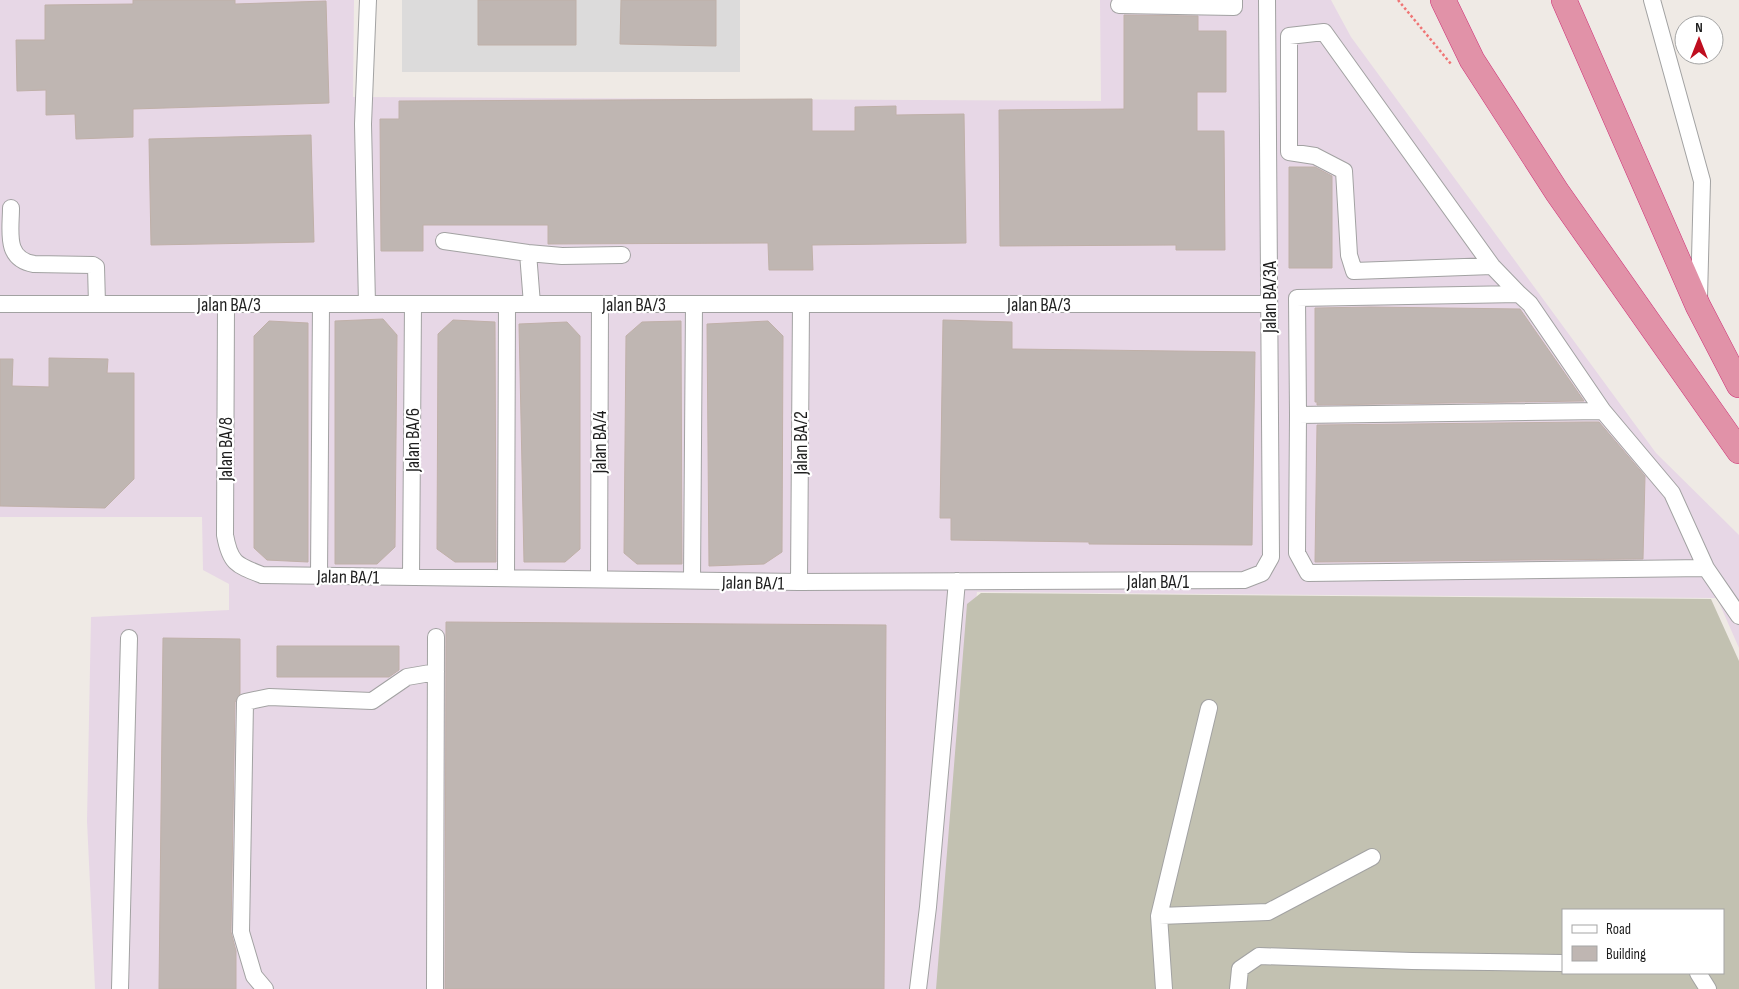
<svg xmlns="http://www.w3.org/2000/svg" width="1739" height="989" viewBox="0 0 1739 989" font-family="'Sofia Sans Condensed',sans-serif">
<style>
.residential{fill:#dcdbdb}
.industrial{fill:#e7d7e6;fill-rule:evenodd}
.construction{fill:#c2c1b1;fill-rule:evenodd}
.building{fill:#bfb6b2;stroke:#bfb0a8}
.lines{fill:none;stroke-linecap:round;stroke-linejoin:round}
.minor-casing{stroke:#a2a2a2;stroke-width:18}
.highway-casing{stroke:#ce3076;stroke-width:26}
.path{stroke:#f07575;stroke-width:2.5;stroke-dasharray:2.5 2.5;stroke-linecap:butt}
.minor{stroke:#fff;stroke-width:16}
.highway{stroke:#e192a8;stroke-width:25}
.labels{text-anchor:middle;stroke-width:4.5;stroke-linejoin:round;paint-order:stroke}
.street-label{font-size:19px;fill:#1e1e1e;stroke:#fff}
</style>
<rect width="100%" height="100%" fill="#efeae5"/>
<path class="residential" d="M402 0H740V72H402Z"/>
<path class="industrial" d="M0 0H354L353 97 1101 101 1100 0H1331L1351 37 1656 453 1739 535V648L1717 598 977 592 964 710 1739 898V989H95L87 821 91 617 229 610V584L203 570 202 517H0ZM1563 910H1723V973H1563Z"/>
<path class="construction" d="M981 593 1711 599 1739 661V989H936L967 604ZM1563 910H1723V973H1563Z"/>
<path class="building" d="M133 0H235V4L326 1 329 103 133 109V137L76 139 75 114 46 115V90L17 91 16 40H45V5L133 4Z
M478 0H576V45H478Z
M621 0H716V46L620 44Z
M1124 15 1198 16V31H1226V92H1197V131H1224L1225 250H1176V245L1000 246 999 110 1124 109Z
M812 99V131H855V107L896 106V115L964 114 966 243 812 245 813 270H769L768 243 548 244V225H423V251H381L380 119H399V101Z
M311 135 314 242 151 245 149 139Z
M1289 167H1315L1332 176V268H1289Z
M1371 307 1520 309 1584 401 1317 405V402H1315V308Z
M383 319 397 335 395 547 377 564H335V321Z
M453 320 495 322 496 562H455L437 549 438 334Z
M943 320 1012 322V349L1255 352 1252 545 1089 544V542L951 540V518H940Z
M269 321 308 323V562L267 560 254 548V336Z
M681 321 682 564H637L624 553 626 336 642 322Z
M768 321 783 336 782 552 764 564 709 566 707 324Z
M567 322 580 336V549L565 562H524L519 324Z
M49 358 108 359 107 373H134V479L105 508 0 506V359H13L12 386 49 387Z
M1586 422H1599L1645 476 1643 559 1315 562 1317 425Z
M446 622 886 625 884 989H445Z
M163 638 240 639V694L235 702 231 932 236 951V989H159Z
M277 646H399V670L389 677H277Z"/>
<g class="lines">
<defs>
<path id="minor" d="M1652 0 1702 181 1699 298
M1119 5 1234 7V0
M11 208C11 231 4 259 34 264L93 265 96 267 97 304
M444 241 528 253 562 256 622 255
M528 253 532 304
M1492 266 1354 271 1349 255 1344 171 1315 156 1289 152V36L1324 32 1492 266 1519 294
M0 304H1269
M226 304 225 535C230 563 236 565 262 575L799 582 1244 580 1262 573 1271 557 1267 0
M367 304 363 124 368 0
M1298 415 1603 411
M1706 568 1308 573 1297 553 1298 415 1297 298 1519 294 1530 304 1603 411 1672 493 1706 568 1739 616
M319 576 321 304
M411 577 413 304
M506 578 507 304
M599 579 600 304
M692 581 694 304
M799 582 801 304
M1159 916 1268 912 1372 857
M1698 973 1708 989
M120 989 129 638
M265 989 254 976 241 932 245 702 269 697 372 701 407 677 436 672
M435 989 436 637
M918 989 928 907 957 581
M1164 989 1159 916 1209 708
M1238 989 1240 969 1259 956 1412 961 1563 963"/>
<path id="highway" d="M1443 0 1472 60 1557 192 1739 451
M1564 0 1698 306 1739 385"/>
</defs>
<use href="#minor" class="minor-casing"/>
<use href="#highway" class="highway-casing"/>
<path class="path" d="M1398 0 1451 64"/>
<use href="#minor" class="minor"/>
<use href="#highway" class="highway"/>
</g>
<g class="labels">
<g class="street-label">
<text transform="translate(1269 297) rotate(-90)" y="7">Jalan BA/3A</text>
<text x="229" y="311">Jalan BA/3</text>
<text x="634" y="311">Jalan BA/3</text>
<text x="1039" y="311">Jalan BA/3</text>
<text transform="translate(412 440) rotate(-90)" y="7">Jalan BA/6</text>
<text transform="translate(599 442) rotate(-90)" y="7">Jalan BA/4</text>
<text transform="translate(800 443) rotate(-90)" y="7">Jalan BA/2</text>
<text transform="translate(225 449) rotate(-90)" y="7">Jalan BA/8</text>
<text transform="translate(348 576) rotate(1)" y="7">Jalan BA/1</text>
<text x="1158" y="588">Jalan BA/1</text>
<text transform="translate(753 582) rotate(1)" y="7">Jalan BA/1</text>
</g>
</g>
<rect x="1562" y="909" width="162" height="65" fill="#ffffff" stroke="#a5a5a5"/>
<rect x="1572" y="925" width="25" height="8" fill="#ffffff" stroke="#a5a5a5"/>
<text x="1606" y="934" font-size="15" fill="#1e1e1e">Road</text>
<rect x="1572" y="946" width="25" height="15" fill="#bfb6b2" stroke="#a5a5a5"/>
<text x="1606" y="959" font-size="15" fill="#1e1e1e">Building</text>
<g transform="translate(1699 40)"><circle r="24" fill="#ffffff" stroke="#a5a5a5"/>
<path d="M0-4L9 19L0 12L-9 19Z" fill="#bf0e1f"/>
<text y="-8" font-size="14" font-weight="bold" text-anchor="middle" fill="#1e1e1e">N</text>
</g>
</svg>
